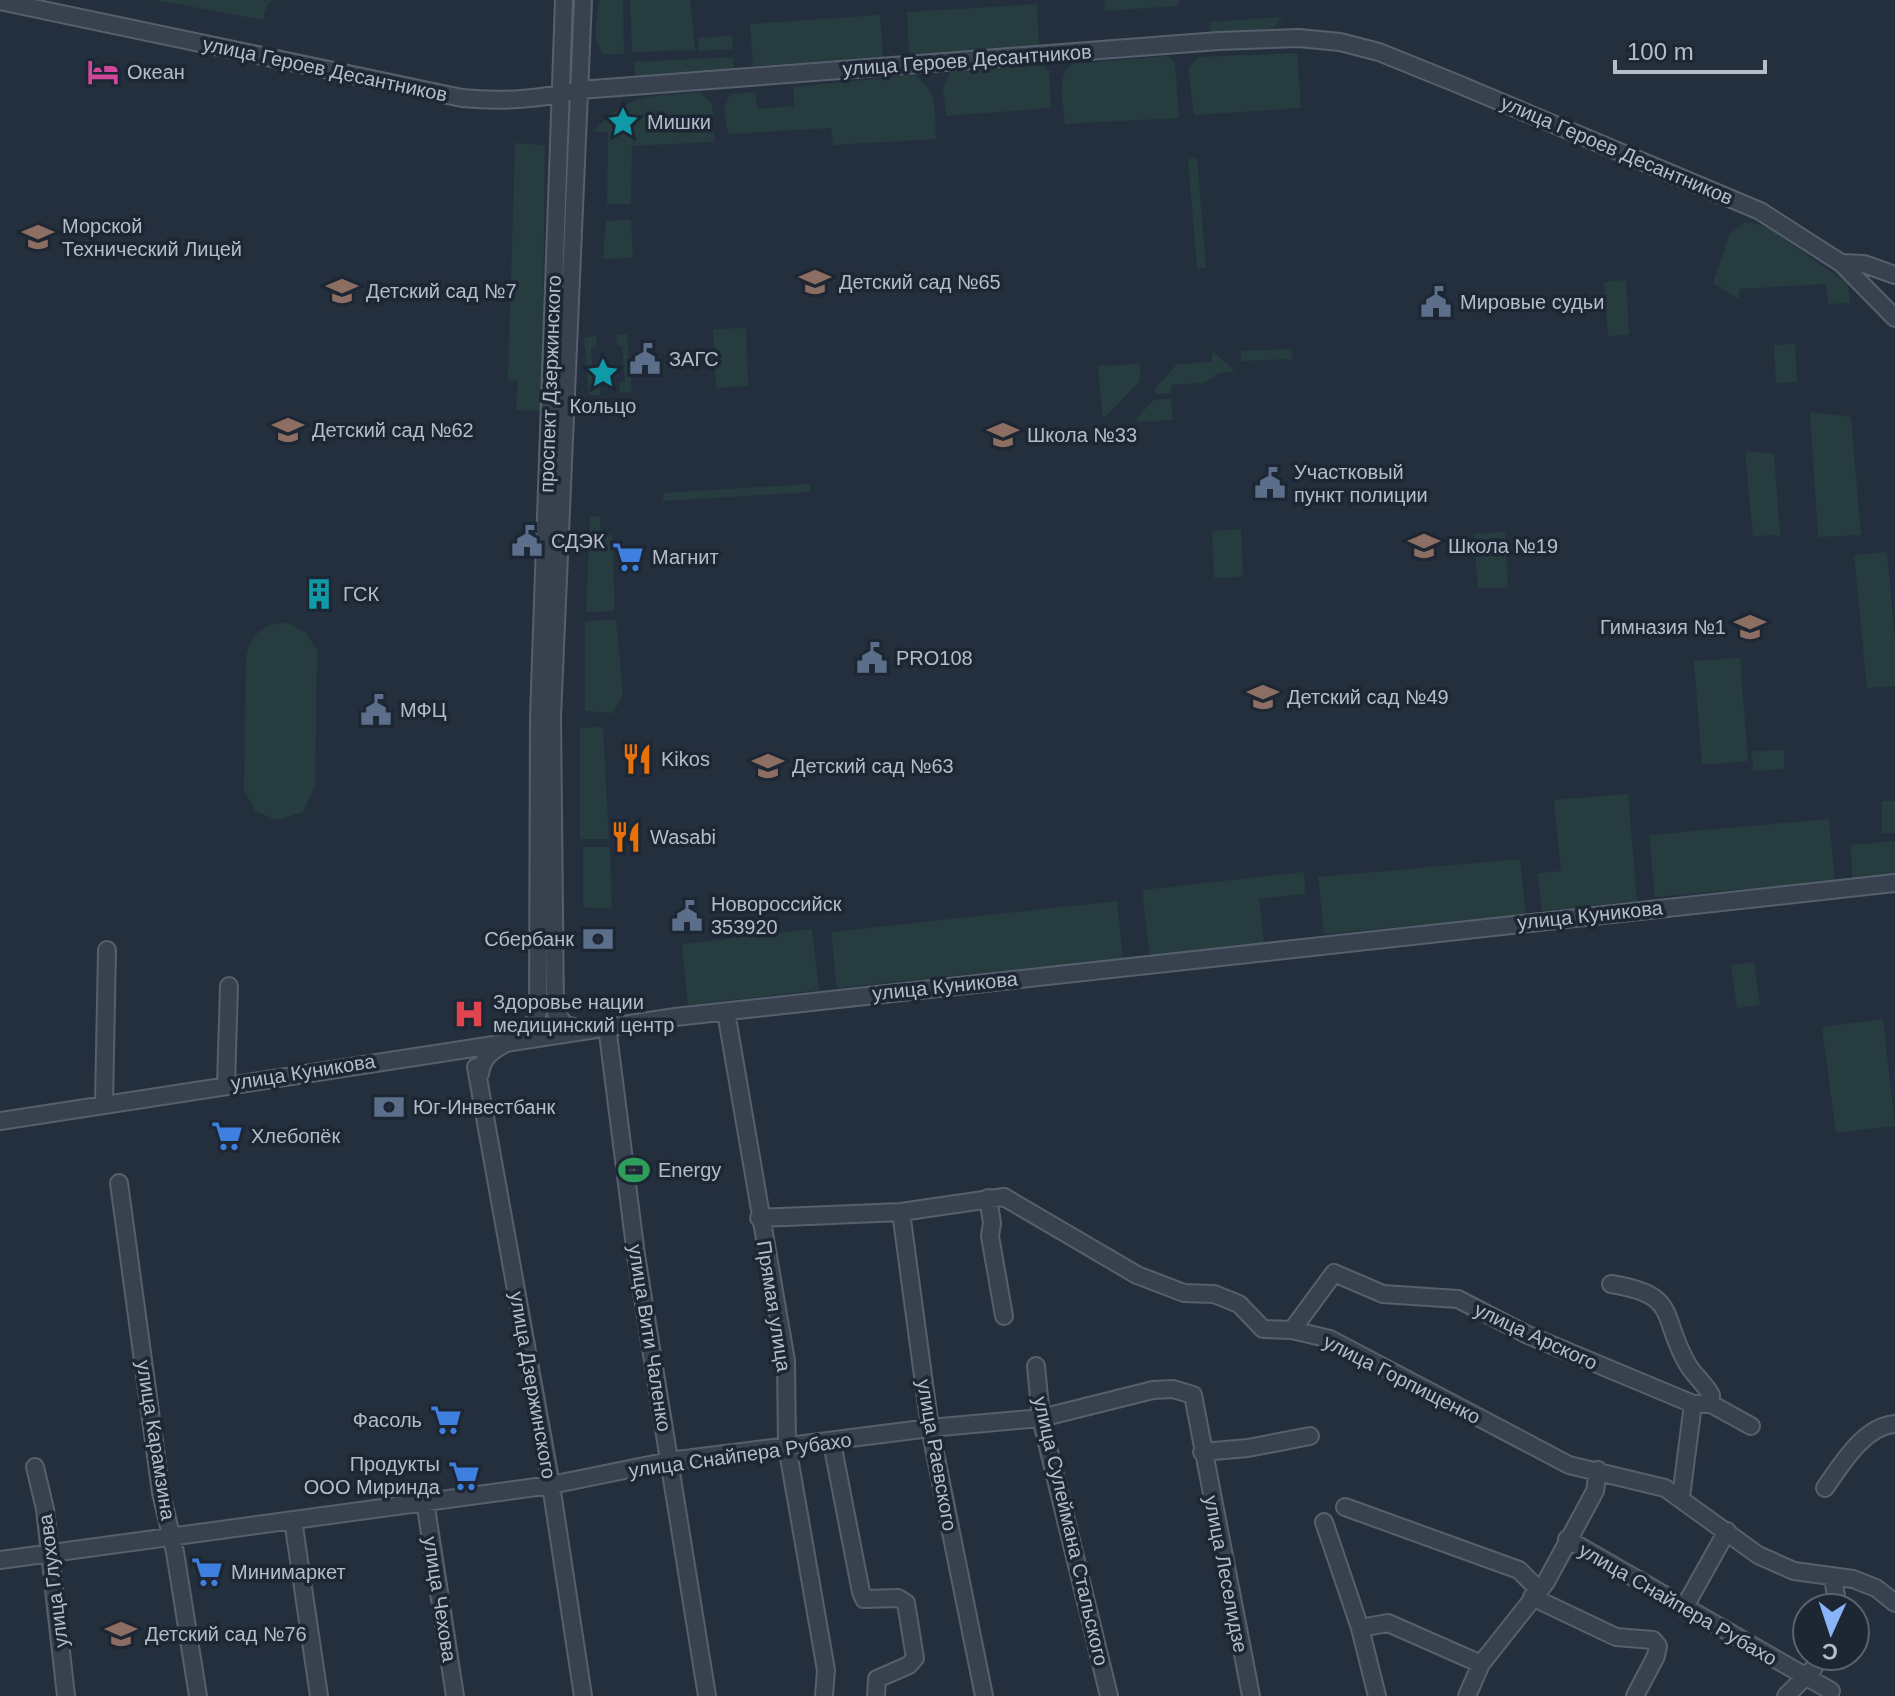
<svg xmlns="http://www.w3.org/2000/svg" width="1895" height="1696" viewBox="0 0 1895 1696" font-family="Arial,sans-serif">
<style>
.green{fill:#263c3f}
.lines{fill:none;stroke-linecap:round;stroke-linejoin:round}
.minor-casing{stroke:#565f6c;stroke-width:20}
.minor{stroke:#38414e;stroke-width:16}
.labels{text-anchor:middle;stroke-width:7;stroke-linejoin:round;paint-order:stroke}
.street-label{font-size:20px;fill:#b4bcc9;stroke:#1d2633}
.poi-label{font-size:20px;fill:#b4bcc9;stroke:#1d2633;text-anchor:start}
</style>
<rect width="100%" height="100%" fill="#242f3e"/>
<path class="green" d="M155 0H274L268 3 263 20Z
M599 0H623L624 54 604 55C591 39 597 19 599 0Z
M630 0H690L695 50 632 52Z
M1104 0H1178V6L1105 11Z
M1037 4 1039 46 909 54 907 12Z
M880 15 883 57 753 66 750 24Z
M1283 17 1272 29 1211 33 1210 22Z
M732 36 733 49 699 51 698 38Z
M1297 53 1301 108 1194 115 1188 68 1198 57Z
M1168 56 1175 63 1179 118 1065 124C1064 105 1055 76 1072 64Z
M733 57 734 71 635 76 634 62Z
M1043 65 1049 70 1051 108 946 116 943 87 951 71Z
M915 75C938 91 935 112 936 139L833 145 831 128 728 134 724 109 730 94 755 92 758 109 794 106 793 87Z
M700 92 712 104 714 142 632 146 631 204H607L608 132H593C630 92 649 97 700 92Z
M515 143 545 145 542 411 516 410 518 381 508 380Z
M1197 158 1206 268H1197L1188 159Z
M631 220 633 258 603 259 606 221Z
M1745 222 1766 226 1848 284 1850 303 1828 304 1826 284 1739 289V299L1713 283 1730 233Z
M1626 280 1629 335 1608 336 1604 282Z
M746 328 748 386 716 388 713 329Z
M627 334 632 392 620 393 619 384 625 380 622 347 617 344 616 335Z
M596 336 597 345 591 349 594 383 600 385V395H589L584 337Z
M1795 344 1797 382 1776 383 1774 345Z
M1291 349 1292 359 1241 361V351Z
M1212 351 1235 371 1219 373 1204 383 1171 385V393L1156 394 1154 390 1177 364 1212 362Z
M1140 364V381L1103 419 1098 366Z
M1171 399 1173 420 1134 422 1153 400Z
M1810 412 1851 417 1861 535 1818 537Z
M1745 451 1774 454 1780 535 1753 536Z
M810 484V492L663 501V493Z
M590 516 600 517 601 535H612L615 611 586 612Z
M1241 529 1243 577 1214 578 1212 531Z
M1505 532 1508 587 1478 589 1474 534Z
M1887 552 1895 640V686L1867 688 1854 555Z
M616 620 623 695 613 713 585 711V621Z
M288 623 306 633 317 650 315 787 303 812 277 820 255 811 244 790 246 656C250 634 265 622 288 623Z
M1740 658 1748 761 1702 765 1694 661Z
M603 727 609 839H580V728Z
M1784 750V769L1753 771 1752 751Z
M1628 794 1637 902 1542 911 1538 873 1561 871 1554 800Z
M1882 801H1895V833H1882Z
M1829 819 1835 881 1655 897 1649 835Z
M1895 841V874L1852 878 1851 845Z
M583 847H610L612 909 583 907Z
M1520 859 1526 915 1324 934 1318 877Z
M1304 872 1306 894 1259 899 1264 943 1150 956 1142 890Z
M1117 901 1123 958 837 988 831 932Z
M812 929 819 990 688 1005 682 944Z
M1754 962 1760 1005 1737 1008 1731 965Z
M1883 1019 1895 1126 1836 1133 1822 1027Z"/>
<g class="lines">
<defs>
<path id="minor" d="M0 1 462 98C504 102 539 99 580 90L1218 41 1299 38 1340 42 1379 52 1458 84 1760 211 1841 263 1895 318
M1841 263 1864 264 1895 275
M726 1012 786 1361 787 1446 826 1670 824 1696
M607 1026 636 1255 707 1696
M580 1029 564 1024 555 1011 552 717 583 0
M476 1067 551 1485 583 1696
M480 1074C484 1038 530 1046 538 1012L539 717 564 0
M226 1084 229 986
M104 1103 107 950
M0 1121 675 1017 1895 883
M119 1183 161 1493 175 1552 198 1696
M988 1198 992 1223 990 1236 1004 1316
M901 1212 930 1428 984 1696
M759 1218 901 1212 1004 1197 1137 1275 1184 1293 1214 1294 1239 1304 1263 1329 1292 1330 1330 1339 1569 1465 1665 1488 1758 1555 1794 1571 1853 1579 1876 1588 1895 1603
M1611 1284C1681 1295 1659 1316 1688 1365 1694 1375 1705 1384 1711 1395V1404
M1292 1330 1334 1273 1383 1294 1458 1299 1528 1335 1693 1404H1711L1751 1426
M1036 1366 1041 1418 1109 1696
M832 1443 861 1592 864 1599 898 1598 906 1603 915 1658 909 1665 877 1679 876 1696
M1202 1452 1248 1448 1310 1436
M35 1467 45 1509 66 1696
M1825 1488C1841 1465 1864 1426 1895 1424
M1681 1497 1693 1404
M425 1501 455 1696
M1345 1507 1519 1570 1539 1590
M293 1520 319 1696
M1324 1522 1360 1628 1377 1696
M1567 1539 1831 1691
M0 1560 551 1485 669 1461 930 1428 1041 1418 1153 1390 1173 1389 1193 1395 1251 1696
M1833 1578 1838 1608
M1532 1597 1616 1637 1653 1640 1658 1646 1656 1656 1635 1696
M1684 1608 1727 1531
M1360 1628 1388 1623 1481 1664
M1467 1696 1481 1664 1546 1582 1595 1491 1598 1470
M1786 1696 1813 1669 1820 1656"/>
</defs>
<use href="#minor" class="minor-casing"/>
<use href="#minor" class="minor"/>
</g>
<defs>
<symbol id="hotel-bare" viewBox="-9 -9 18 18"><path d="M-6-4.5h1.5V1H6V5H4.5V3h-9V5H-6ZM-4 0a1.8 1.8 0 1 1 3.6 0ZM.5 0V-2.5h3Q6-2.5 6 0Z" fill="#d1479c" stroke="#1d2633" stroke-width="2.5" paint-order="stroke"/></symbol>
<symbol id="sight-bare" viewBox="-9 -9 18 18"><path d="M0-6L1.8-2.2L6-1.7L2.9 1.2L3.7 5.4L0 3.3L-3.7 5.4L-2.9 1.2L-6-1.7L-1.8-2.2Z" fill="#0f9aa8" stroke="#1d2633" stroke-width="2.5" paint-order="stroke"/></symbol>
<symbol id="school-bare" viewBox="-9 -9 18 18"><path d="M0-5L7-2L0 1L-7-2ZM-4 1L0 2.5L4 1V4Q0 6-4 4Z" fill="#8d6e63" stroke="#1d2633" stroke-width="2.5" paint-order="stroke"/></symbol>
<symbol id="civic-bare" viewBox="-9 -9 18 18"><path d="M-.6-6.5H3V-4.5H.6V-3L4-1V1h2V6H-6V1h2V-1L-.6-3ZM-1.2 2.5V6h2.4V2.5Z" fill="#5c6f8a" stroke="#1d2633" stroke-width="2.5" paint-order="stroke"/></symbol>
<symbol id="supermarket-bare" viewBox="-9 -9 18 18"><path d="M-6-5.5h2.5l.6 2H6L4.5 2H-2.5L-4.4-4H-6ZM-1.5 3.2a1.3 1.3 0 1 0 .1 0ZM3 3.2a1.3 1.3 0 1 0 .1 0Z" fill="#3f7fe0" stroke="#1d2633" stroke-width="2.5" paint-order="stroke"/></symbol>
<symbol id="building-bare" viewBox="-9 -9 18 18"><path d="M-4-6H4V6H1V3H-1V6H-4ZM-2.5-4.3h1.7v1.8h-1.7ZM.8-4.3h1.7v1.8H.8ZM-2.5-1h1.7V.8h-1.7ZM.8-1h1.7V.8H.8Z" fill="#0f9aa8" stroke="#1d2633" stroke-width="2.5" paint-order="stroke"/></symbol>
<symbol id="restaurant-bare" viewBox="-9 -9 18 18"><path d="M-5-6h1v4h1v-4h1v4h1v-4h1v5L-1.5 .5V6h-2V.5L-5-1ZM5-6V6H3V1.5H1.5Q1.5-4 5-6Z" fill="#e8710a" stroke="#1d2633" stroke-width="2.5" paint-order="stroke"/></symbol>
<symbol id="bank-bare" viewBox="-9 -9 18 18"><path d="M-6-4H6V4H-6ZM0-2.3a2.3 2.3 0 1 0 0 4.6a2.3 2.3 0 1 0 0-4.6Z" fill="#5c6f8a" stroke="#1d2633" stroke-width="2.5" paint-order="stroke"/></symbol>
<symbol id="hospital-bare" viewBox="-9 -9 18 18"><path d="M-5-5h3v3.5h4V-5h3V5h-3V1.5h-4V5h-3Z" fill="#e0444e" stroke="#1d2633" stroke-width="2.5" paint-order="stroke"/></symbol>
<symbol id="stadium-bare" viewBox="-9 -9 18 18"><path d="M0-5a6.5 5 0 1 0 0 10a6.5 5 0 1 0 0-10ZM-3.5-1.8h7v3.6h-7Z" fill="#2e9e5b" stroke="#1d2633" stroke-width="2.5" paint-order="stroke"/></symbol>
</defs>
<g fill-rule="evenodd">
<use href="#hotel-bare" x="81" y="50" width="44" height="44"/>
<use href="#sight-bare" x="601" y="100" width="44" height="44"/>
<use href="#school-bare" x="16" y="215" width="44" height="44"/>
<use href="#school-bare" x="793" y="260" width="44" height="44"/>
<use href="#school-bare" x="320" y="269" width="44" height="44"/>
<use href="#civic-bare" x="1414" y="280" width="44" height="44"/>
<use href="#civic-bare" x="623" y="337" width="44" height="44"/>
<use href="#sight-bare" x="581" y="351" width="44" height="44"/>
<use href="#school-bare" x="266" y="408" width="44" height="44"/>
<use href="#school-bare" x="981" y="413" width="44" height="44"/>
<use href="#civic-bare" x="1248" y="461" width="44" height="44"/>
<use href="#civic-bare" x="505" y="519" width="44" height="44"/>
<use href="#school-bare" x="1402" y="524" width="44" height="44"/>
<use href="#supermarket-bare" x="606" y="535" width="44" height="44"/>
<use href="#building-bare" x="297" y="572" width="44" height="44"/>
<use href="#school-bare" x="1728" y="605" width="44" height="44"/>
<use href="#civic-bare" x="850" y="636" width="44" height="44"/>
<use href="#school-bare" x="1241" y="675" width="44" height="44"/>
<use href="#civic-bare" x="354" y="688" width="44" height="44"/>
<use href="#restaurant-bare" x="615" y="737" width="44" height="44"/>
<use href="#school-bare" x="746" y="744" width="44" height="44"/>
<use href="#restaurant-bare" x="604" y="815" width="44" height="44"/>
<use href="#civic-bare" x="665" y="894" width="44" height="44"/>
<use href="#bank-bare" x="576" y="917" width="44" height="44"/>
<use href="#hospital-bare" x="447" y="992" width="44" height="44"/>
<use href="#bank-bare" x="367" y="1085" width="44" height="44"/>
<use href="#supermarket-bare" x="205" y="1114" width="44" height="44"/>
<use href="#stadium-bare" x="612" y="1148" width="44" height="44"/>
<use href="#supermarket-bare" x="424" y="1398" width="44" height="44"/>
<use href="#supermarket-bare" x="442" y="1454" width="44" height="44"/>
<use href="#supermarket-bare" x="185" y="1550" width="44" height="44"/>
<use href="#school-bare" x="99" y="1612" width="44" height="44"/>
</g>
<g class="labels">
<g class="street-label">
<text transform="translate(967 60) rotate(-4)" y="7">улица Героев Десантников</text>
<text transform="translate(325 69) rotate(12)" y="7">улица Героев Десантников</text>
<text transform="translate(1617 150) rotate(23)" y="7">улица Героев Десантников</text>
<text transform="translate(550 384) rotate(-88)" y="7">проспект Дзержинского</text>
<text transform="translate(1590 915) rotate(-6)" y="7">улица Куникова</text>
<text transform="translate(945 986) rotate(-6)" y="7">улица Куникова</text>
<text transform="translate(303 1072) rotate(-9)" y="7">улица Куникова</text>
<text transform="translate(774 1306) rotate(81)" y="7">Прямая улица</text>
<text transform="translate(1536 1336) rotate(25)" y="7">улица Арского</text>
<text transform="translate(650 1338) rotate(81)" y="7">улица Вити Чаленко</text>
<text transform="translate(1402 1379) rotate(27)" y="7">улица Горпищенко</text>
<text transform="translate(533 1385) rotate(80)" y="7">улица Дзержинского</text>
<text transform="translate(156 1440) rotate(81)" y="7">улица Карамзина</text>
<text transform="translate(740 1455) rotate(-8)" y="7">улица Снайпера Рубахо</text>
<text transform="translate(937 1455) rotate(80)" y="7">улица Раевского</text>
<text transform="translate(1071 1531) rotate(77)" y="7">улица Сулеймана Стальского</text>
<text transform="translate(1226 1574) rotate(79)" y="7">улица Леселидзе</text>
<text transform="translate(53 1581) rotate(-97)" y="7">улица Глухова</text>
<text transform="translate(440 1599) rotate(81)" y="7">улица Чехова</text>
<text transform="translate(1678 1604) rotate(30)" y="7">улица Снайпера Рубахо</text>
</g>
<g class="poi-label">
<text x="127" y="79">Океан</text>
<text x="647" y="129">Мишки</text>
<text x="62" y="233">Морской<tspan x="62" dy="23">Технический Лицей</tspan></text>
<text x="839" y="289">Детский сад №65</text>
<text x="366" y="298">Детский сад №7</text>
<text x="1460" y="309">Мировые судьи</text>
<text x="669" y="366">ЗАГС</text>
<text x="603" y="413" text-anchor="middle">Кольцо</text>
<text x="312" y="437">Детский сад №62</text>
<text x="1027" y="442">Школа №33</text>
<text x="1294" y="479">Участковый<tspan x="1294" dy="23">пункт полиции</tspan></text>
<text x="551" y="548">СДЭК</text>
<text x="1448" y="553">Школа №19</text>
<text x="652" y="564">Магнит</text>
<text x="343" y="601">ГСК</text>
<text x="1726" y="634" text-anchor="end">Гимназия №1</text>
<text x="896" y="665">PRO108</text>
<text x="1287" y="704">Детский сад №49</text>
<text x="400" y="717">МФЦ</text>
<text x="661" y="766">Kikos</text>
<text x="792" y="773">Детский сад №63</text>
<text x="650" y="844">Wasabi</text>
<text x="711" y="911">Новороссийск<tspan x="711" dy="23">353920</tspan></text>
<text x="574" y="946" text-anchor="end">Сбербанк</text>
<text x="493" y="1009">Здоровье нации<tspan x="493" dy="23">медицинский центр</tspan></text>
<text x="413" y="1114">Юг-Инвестбанк</text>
<text x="251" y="1143">Хлебопёк</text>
<text x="658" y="1177">Energy</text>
<text x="422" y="1427" text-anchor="end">Фасоль</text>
<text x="440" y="1471" text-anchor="end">Продукты<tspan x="440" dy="23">ООО Миринда</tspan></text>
<text x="231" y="1579">Минимаркет</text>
<text x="145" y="1641">Детский сад №76</text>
</g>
</g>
<g transform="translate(1831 1632) rotate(183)"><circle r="38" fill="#1d2633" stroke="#59626f" stroke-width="2"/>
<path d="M0-6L14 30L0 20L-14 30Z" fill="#8ab4f8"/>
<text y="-12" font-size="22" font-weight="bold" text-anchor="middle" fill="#b4bcc9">С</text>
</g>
<path d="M1615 60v12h150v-12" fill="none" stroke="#b4bcc9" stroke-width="4"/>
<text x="1627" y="60" font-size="24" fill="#b4bcc9" stroke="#1d2633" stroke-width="6" paint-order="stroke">100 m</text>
</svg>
